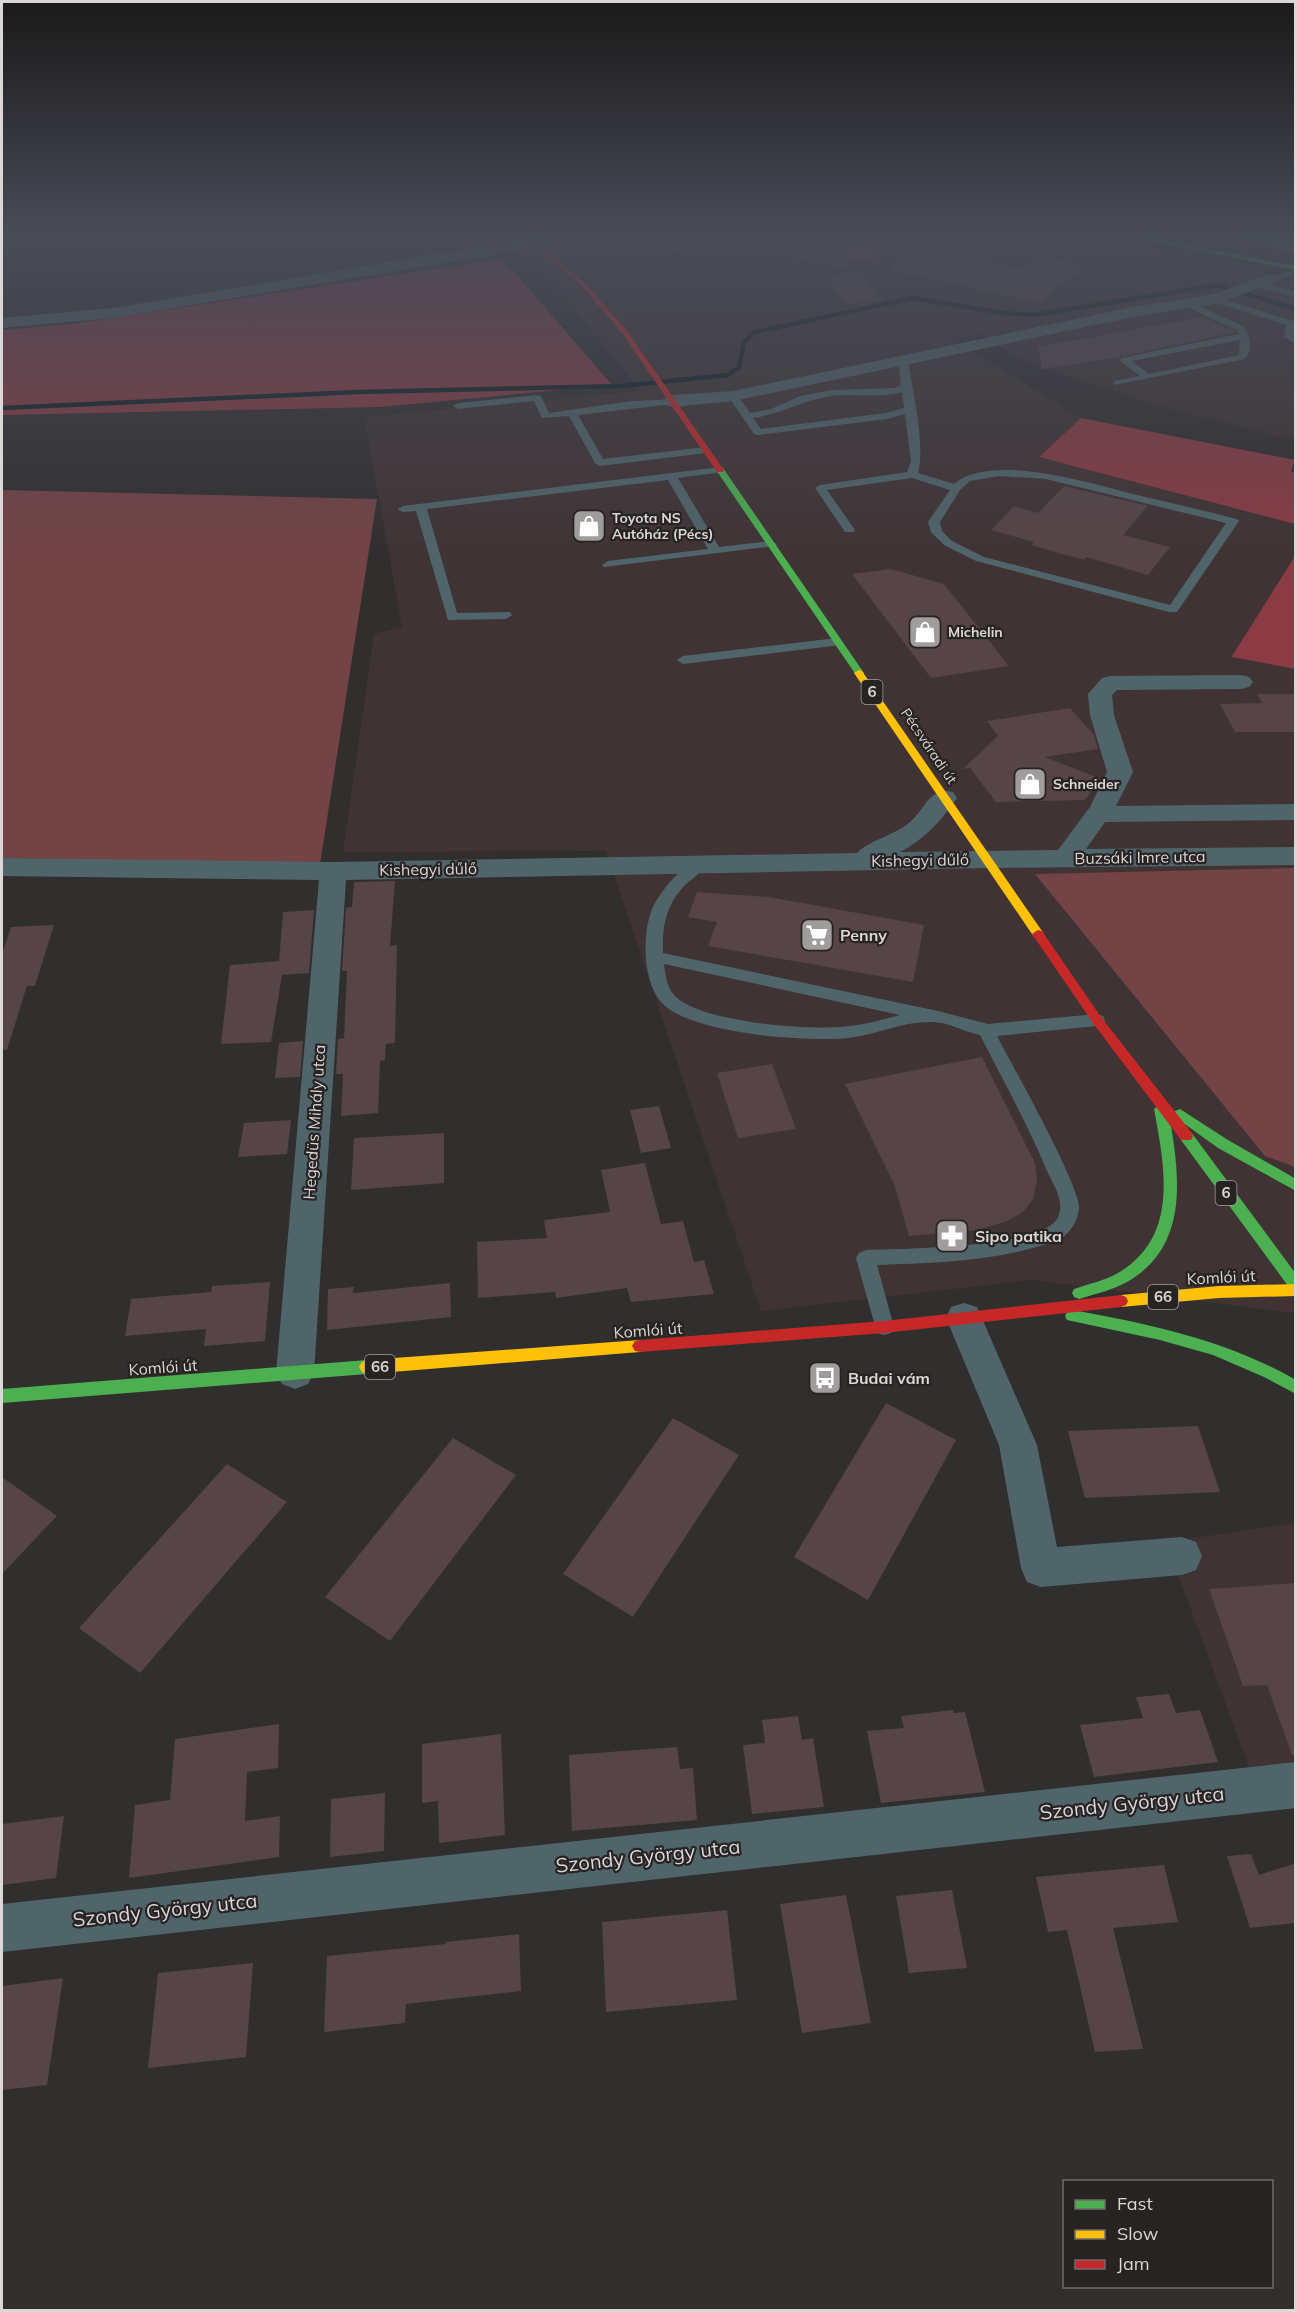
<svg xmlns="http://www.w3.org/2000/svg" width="1297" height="2312" viewBox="0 0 1297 2312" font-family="Mulish,sans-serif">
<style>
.built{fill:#3f3334}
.green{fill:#734345}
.forest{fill:#8b3b43}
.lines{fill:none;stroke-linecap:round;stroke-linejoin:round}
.stream{stroke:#0e1e22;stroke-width:4.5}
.building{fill:#564447}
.lane{fill:#50656a;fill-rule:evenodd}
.street{fill:#50656a;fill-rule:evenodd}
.fast{fill:#4caf50;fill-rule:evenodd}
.slow{fill:#ffc107;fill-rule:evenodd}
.jam{fill:#c62828;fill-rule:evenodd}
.labels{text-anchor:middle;stroke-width:4.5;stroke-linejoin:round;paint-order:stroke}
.far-poi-label{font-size:14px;font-weight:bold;fill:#dbd7d7;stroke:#282323;text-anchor:start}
.far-street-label{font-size:14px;fill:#dbd7d7;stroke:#282323}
.shield{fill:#282323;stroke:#a5a1a1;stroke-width:1.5}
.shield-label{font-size:15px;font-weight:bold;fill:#dbd7d7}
.street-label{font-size:16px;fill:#dbd7d7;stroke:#282323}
.poi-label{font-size:16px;font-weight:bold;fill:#dbd7d7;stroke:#282323;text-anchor:start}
.near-street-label{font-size:20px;fill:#dbd7d7;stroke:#282323}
</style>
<rect width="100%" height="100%" fill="#312e2e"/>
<path class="built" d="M502 236H827L852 263 880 261 863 236H1083L1295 279V440L1166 408 1032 365 978 333 954 340 1081 418 1039 457 1295 524V556L1232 656 1295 669V868L1036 875 1265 1155 1295 1167V1313L1031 1280 761 1311 606 851 343 852 374 634 402 627 364 417 641 391 553 282Z
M1295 1523V1763L1249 1767 1166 1542Z"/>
<path class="green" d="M2 490 377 499 320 864 2 858Z
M1295 868V1167L1265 1156 1035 874Z"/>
<path class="forest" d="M827 236H863L880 261 852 263Z
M503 259 612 385 380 407 2 415V330L72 324Z
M1081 418 1295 460 1291 471 1295 473V524L1039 457Z
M1295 556V669L1232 657V656Z"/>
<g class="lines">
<path class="stream" d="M2 408 358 392 622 386 728 375 739 367 744 342 755 332 913 298 1004 313 1034 315 1218 285 1296 309"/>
</g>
<path class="building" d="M744 236H823L851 270 743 247Z
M977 243 995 264 1021 270 1039 256 1085 266 1039 303 892 270 893 263 929 261 917 246Z
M859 271 883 301 846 304 825 276Z
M1203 317 1236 332 1119 357 1042 369 1038 347Z
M1064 486 1148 506 1123 535 1170 547 1148 575 1086 557 1084 560 1031 545 1034 542 991 530 1014 506 1038 513Z
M891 569 944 584 1009 666 931 678 852 574Z
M1257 694H1296V732H1235L1220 704 1262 703Z
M1070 708 1094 735 1098 749 1045 757 1101 779 1085 800 996 802 970 768 963 769 998 736 987 721Z
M395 881 390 946 397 945 395 1043 386 1044 385 1060 380 1061 378 1113 341 1116 343 1074H336L338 1039 344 1038 347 971H342L346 908 352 907 354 882Z
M697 892 769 897 924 925 913 982 708 946 717 922 688 917Z
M314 910 309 973 282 975 271 1042 221 1044 230 965 279 961 283 912Z
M54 925 35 986H27L7 1050 2 1049V954L11 927Z
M303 1041 300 1077 275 1078 279 1043Z
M982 1057 1035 1163 1037 1180 1033 1199 1023 1212 1007 1221 978 1230 909 1236 894 1184 845 1084Z
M772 1064 796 1129 738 1138 717 1073Z
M659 1106 671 1148 641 1153 630 1110Z
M291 1120 287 1154 238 1157 244 1123Z
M444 1133V1183L351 1190 354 1138Z
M645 1163 661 1224 683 1221 694 1262 704 1260 714 1294 631 1302 627 1288 556 1298 555 1292 478 1298 477 1242 547 1238 544 1220 610 1212 601 1170Z
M270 1282 265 1341 204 1346 206 1329 125 1336 131 1299 211 1292 212 1286Z
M450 1283 451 1317 327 1330 328 1289 354 1287 353 1293Z
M886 1403 956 1440 868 1600 794 1557Z
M673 1418 739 1455 633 1617 563 1574Z
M1198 1426 1220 1492 1085 1498 1068 1431Z
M453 1438 516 1475 390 1641 325 1597Z
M227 1464 287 1502 140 1673 79 1628Z
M2 1477 57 1516 2 1574Z
M1296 1583V1754L1292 1755 1267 1685 1243 1686 1209 1589Z
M1169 1694 1176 1713 1200 1710 1218 1762 1094 1777 1080 1725 1143 1718 1136 1697Z
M953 1710 954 1713 965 1712 985 1792 881 1803 867 1731 904 1728 901 1716Z
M798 1716 802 1740 813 1738 824 1807 752 1814 743 1745 765 1743 762 1720Z
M279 1724 278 1768 247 1772 245 1821 280 1816 279 1857 129 1878 135 1805 170 1800 175 1739Z
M501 1734 505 1835 439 1843 438 1801 422 1803V1744Z
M677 1747 680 1769 693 1768 697 1820 572 1831 569 1755Z
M385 1793 384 1851 330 1857 331 1799Z
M64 1816 56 1878 2 1885V1824Z
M1251 1854 1259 1875 1296 1863V1923L1250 1928 1227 1856Z
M1164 1865 1178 1922 1113 1928 1143 2049 1095 2052 1067 1930 1048 1932 1036 1877Z
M952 1890 967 1968 909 1973 896 1896Z
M846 1895 871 2023 802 2033 780 1904Z
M727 1910 737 2000 606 2012 602 1922Z
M519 1934 521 1991 406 2004 405 2023 324 2032 327 1956 446 1944V1942Z
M253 1963 246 2057 148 2068 158 1973Z
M63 1978 47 2085 2 2090V1986Z"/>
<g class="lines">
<path class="lane" d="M541 236H553L532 244 528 241Z
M616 236H631L683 249 679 252Z
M1296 269V274L1270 282 1266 279Z
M1257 281 1296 292V298L1254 286V282Z
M1213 296 1296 322V344L1284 337 1286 325 1210 301 1209 299Z
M1185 300 1243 326C1250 336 1253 349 1245 359L1114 385V381L1140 376 1121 362V358L1239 334 1237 330 1182 305 1180 303ZM1240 340 1239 355 1149 374 1132 361Z
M903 356 908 359C912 389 926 446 918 473L954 484C990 452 1090 483 1133 494 1168 502 1202 510 1237 519L1239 521 1177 612H1169L976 561 944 545 931 532 928 522 950 490 912 478 827 490 855 530 853 532H845L815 488 820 485 907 472 911 461 905 414 887 419 758 435 754 434 728 396 737 394 750 413 771 409 800 396 832 390 894 388 901 386 898 359ZM902 392 904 408 886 413 761 429 753 418C781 414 804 400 831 396 854 393 880 399 902 392ZM999 476 1046 479 1226 523 1170 605 984 557 952 541 942 531 940 522 960 490 970 481Z
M537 395 541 396 549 413 632 401 677 399 678 401 673 404 578 415 603 459 706 447 711 450 706 453 600 466 595 463 569 416 542 418 534 401 458 409 453 406 458 403Z
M720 467 724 468V472L678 478 719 547 771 541 777 544 775 546 604 567 602 565 608 561 708 549 668 480 427 509 457 613 510 612 512 615 506 619 448 620 416 511 403 512 397 509 403 506Z
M837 638 843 642 841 645 683 664 677 660 683 656Z
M699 860 706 865C701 873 693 878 686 884 666 904 662 926 663 953L938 1011 988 1024 1097 1014 1103 1016 1105 1020 1103 1024 1097 1026 997 1036C1011 1063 1081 1187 1079 1208 1078 1221 1071 1231 1061 1239 1056 1243 1047 1244 1040 1246 987 1262 932 1263 877 1265L894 1327 891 1333 884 1335 877 1333 856 1258 859 1253 866 1250C901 1249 1040 1248 1057 1219 1059 1216 1061 1209 1060 1205 1060 1194 1052 1182 1047 1171 1028 1125 1003 1080 980 1035 964 1032 949 1022 932 1022 903 1021 876 1035 848 1038 806 1042 693 1034 663 1004 643 984 642 937 651 912 657 895 681 865 699 860ZM664 964 900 1015C884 1019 868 1024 851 1026 814 1031 699 1023 674 995 667 987 665 974 664 964Z"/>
<path class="street" d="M532 236 540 241 537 244 504 253 113 318 2 328V318L113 308 504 243Z
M1240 236H1265L1296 244V254L1243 239Z
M1270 274 1276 276 1278 279 1276 282 1213 304 1138 316 733 401 673 407 666 405 664 401 666 397 673 395 733 391 1138 306 1210 295Z
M1241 675 1249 677 1253 682 1249 687 1241 689 1117 690 1112 695 1114 715 1133 772 1116 806 1296 804V820L1105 822 1086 849 1296 847V865L985 868 346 880 314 1373 308 1384 295 1389 282 1384 276 1373 319 880 2 876V858L333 862 857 853C868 841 895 835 910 822 926 808 930 786 953 792L957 798C941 821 925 839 900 852L1058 850 1090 807 1107 772 1090 715 1088 694 1102 678 1110 676Z
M964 1303 977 1307 1037 1445 1057 1547 1182 1537 1196 1542 1202 1556 1196 1570 1182 1575 1041 1587 1027 1582 1021 1568 999 1445 946 1318 951 1307Z
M1296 1762V1808L2 1952V1904Z"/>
<path class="fast" d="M1127 236H1139L1296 266V270Z
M717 468H723L864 673 862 675H856L716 470Z
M1161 1104 1168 1109C1179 1170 1192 1245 1127 1282 1113 1290 1095 1294 1079 1299L1074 1297 1072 1293 1074 1289C1088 1284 1104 1281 1118 1273 1179 1237 1165 1168 1154 1109Z
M1180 1109 1228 1140 1296 1179V1191L1218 1148 1175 1117 1173 1114 1175 1111Z
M1186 1131 1191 1132 1296 1274V1292L1291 1290 1181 1140 1179 1136Z
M1072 1310C1150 1324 1226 1340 1296 1380V1394L1264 1377 1213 1355 1160 1340 1067 1320 1065 1316 1067 1312Z
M367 1360 372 1362 375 1367 372 1372 367 1374 2 1403V1389Z"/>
<path class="slow" d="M859 670 862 671 1042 931 1044 934 1042 937H1034L854 673Z
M1296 1284V1296L1219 1298 1121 1307 1116 1305 1114 1301 1116 1297 1121 1295 1219 1286Z
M640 1340 645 1341 648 1346 645 1351 640 1352 367 1374 362 1372 359 1367 362 1362 367 1360Z"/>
<path class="jam" d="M522 236H529L585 283 627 331 724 470 723 472H717L622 333 581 285Z
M1038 930 1042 931 1101 1017 1191 1132 1193 1136 1191 1140H1181L1093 1023 1032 934Z
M1121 1295 1126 1297 1128 1301 1126 1305 1121 1307 884 1333 640 1352 635 1351 632 1346 635 1341 640 1340 884 1321Z"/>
</g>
<linearGradient id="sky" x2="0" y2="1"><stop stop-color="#1b1919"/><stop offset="0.42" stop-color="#484c57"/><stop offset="1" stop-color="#484c57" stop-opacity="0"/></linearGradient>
<rect width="1297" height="560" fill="url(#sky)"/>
<defs>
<symbol id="shop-square" viewBox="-11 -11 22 22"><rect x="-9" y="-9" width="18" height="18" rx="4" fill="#a09c9c" stroke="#282323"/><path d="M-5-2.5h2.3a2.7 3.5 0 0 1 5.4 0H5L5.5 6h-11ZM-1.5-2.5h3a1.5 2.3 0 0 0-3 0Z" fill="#fff"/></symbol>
<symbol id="supermarket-square" viewBox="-11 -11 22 22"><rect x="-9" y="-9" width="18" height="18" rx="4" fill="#a09c9c" stroke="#282323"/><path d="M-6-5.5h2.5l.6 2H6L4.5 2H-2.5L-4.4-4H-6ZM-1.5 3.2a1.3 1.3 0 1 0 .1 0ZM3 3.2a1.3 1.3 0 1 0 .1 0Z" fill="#fff"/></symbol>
<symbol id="pharmacy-square" viewBox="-11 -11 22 22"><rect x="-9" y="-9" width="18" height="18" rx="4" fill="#a09c9c" stroke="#282323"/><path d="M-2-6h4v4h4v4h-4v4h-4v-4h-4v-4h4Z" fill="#fff"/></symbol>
<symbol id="bus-square" viewBox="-11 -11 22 22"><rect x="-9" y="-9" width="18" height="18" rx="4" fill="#a09c9c" stroke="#282323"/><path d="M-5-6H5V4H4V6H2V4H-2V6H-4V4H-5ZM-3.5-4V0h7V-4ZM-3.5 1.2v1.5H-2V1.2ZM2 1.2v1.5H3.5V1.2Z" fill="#fff"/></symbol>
</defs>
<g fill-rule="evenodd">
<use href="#shop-square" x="570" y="507" width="38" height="38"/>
<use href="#shop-square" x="906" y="613" width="38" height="38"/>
<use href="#shop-square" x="1011" y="765" width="38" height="38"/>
<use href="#supermarket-square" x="798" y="916" width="38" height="38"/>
<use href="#pharmacy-square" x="933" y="1217" width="38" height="38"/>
<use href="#bus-square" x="806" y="1359" width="38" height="38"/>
</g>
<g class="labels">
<g class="far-poi-label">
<text x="612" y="523">Toyota NS<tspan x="612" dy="16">Autóház (Pécs)</tspan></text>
<text x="948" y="637">Michelin</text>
<text x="1053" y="789">Schneider</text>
</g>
<g class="far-street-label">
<text transform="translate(929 746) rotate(56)" y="5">Pécsváradi út</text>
</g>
<g class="shield">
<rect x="861.5" y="680" width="21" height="24" rx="4.5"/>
<rect x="1215.5" y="1181" width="21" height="24" rx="4.5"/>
<rect x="1148" y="1285" width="30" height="24" rx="4.5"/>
<rect x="365" y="1355" width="30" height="24" rx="4.5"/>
</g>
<g class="shield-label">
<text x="872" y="697">6</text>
<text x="1226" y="1198">6</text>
<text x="1163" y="1302">66</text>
<text x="380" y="1372">66</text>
</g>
<g class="street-label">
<text transform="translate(1140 857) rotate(-1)" y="6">Buzsáki Imre utca</text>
<text transform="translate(920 860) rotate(-1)" y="6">Kishegyi dűlő</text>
<text transform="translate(428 869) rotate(-1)" y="6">Kishegyi dűlő</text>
<text transform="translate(314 1122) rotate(-86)" y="6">Hegedüs Mihály utca</text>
<text transform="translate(1221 1277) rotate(-3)" y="6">Komlói út</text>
<text transform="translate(648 1330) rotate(-4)" y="6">Komlói út</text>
<text transform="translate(163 1367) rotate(-4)" y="6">Komlói út</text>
</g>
<g class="poi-label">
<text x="840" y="941">Penny</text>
<text x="975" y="1242">Sipo patika</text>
<text x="848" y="1384">Budai vám</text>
</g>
<g class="near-street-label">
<text transform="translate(1132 1803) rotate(-6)" y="7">Szondy György utca</text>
<text transform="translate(648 1856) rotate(-6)" y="7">Szondy György utca</text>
<text transform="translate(165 1910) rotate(-6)" y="7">Szondy György utca</text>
</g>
</g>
<rect width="1297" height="2312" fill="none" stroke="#dbd7d7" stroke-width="6"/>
<rect x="1063" y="2180" width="210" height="108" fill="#282323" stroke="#706b6b" stroke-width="1.5"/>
<rect x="1075" y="2200" width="30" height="9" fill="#4caf50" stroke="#706b6b" stroke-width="1.5"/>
<text x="1117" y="2210" font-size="18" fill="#dbd7d7">Fast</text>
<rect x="1075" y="2230" width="30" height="9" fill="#ffc107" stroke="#706b6b" stroke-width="1.5"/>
<text x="1117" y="2240" font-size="18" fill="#dbd7d7">Slow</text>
<rect x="1075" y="2260" width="30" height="9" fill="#c62828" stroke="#706b6b" stroke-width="1.5"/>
<text x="1117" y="2270" font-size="18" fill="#dbd7d7">Jam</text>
</svg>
